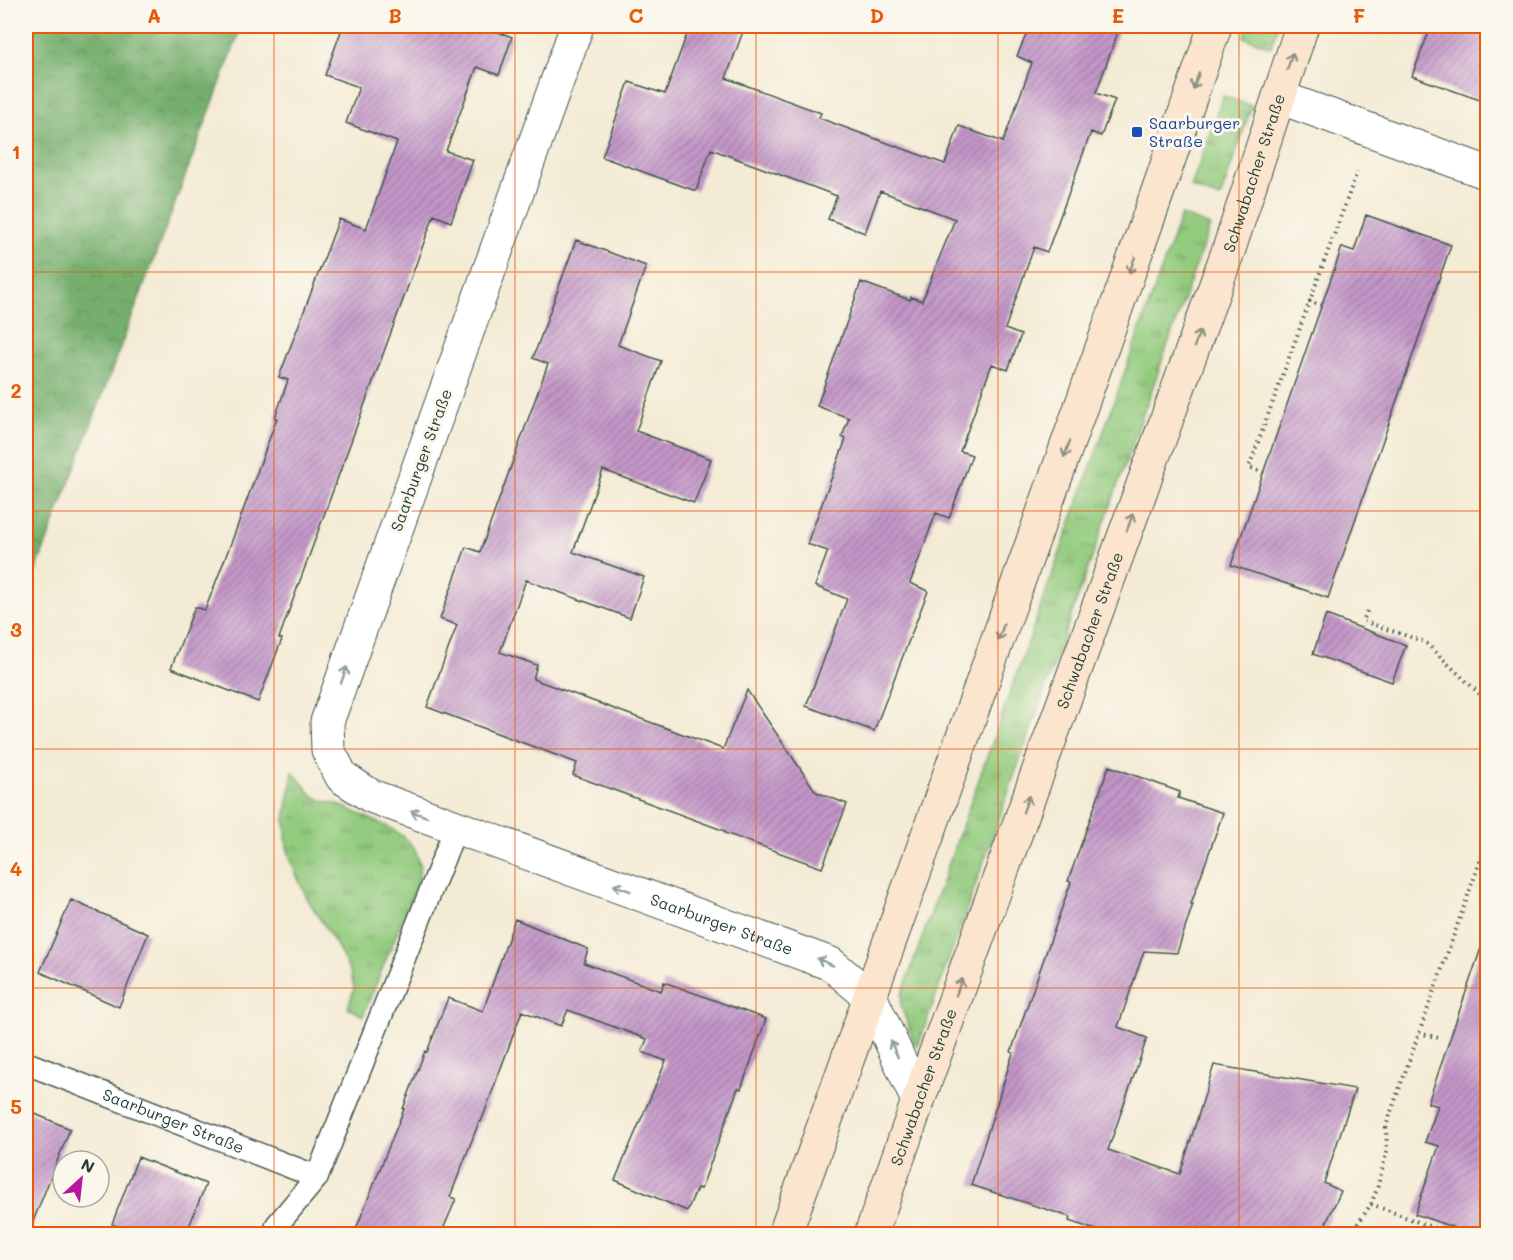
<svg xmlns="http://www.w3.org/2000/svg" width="1513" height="1260" viewBox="0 0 1513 1260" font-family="Mali,sans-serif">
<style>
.grass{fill:url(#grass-tufts);stroke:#598459;stroke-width:1.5}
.forest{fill:url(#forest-crowns);stroke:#4a7650;stroke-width:1.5}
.building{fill:url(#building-hatch)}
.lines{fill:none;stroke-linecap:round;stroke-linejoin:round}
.service-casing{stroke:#3f574c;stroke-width:25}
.minor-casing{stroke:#3f574c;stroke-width:35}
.secondary-casing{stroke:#3f574c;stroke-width:35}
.path{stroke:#3f574c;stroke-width:4;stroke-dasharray:1.5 4.5;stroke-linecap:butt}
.service{stroke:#fff;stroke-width:22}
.minor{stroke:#fff;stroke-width:33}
.secondary{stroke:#fce5cf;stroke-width:33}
.oneway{stroke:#8e9182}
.oneway2{stroke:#8f9e9a}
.grid{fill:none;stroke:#e8590c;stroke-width:1.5;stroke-opacity:0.55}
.transit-dot{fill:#1a4fb4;stroke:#fbf7ec;stroke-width:2}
.labels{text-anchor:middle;stroke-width:6;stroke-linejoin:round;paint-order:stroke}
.transit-label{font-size:16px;fill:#164399;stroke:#fbf7ec;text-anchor:start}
.street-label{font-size:16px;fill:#1f3d34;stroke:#fbf7ec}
.neatline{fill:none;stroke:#e8590c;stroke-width:2}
.grid-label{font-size:20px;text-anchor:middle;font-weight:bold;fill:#e8590c}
</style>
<defs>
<pattern id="grass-tufts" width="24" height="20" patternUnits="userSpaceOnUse" patternTransform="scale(1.5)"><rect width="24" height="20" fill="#93cb7e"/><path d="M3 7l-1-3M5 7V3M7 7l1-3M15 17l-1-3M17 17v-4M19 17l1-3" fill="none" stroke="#77a668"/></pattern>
<pattern id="forest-crowns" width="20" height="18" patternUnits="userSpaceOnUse" patternTransform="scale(1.5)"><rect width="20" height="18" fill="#76af6d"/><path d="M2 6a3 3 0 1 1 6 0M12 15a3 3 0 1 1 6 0" fill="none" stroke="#60905a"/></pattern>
<pattern id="building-hatch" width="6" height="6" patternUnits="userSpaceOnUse" patternTransform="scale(1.5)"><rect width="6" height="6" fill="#c396c8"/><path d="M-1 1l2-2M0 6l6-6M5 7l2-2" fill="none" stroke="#9e7ca3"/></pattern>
</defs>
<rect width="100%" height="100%" fill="#fbf7ec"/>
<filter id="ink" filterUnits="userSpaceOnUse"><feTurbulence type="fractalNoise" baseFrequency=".0167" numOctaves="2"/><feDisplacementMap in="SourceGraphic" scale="12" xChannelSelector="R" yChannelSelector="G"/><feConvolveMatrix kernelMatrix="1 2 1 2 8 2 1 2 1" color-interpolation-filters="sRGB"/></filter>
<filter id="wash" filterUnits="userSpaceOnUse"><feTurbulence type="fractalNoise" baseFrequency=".008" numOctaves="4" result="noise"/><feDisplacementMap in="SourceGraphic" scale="24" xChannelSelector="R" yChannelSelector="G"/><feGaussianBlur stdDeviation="1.35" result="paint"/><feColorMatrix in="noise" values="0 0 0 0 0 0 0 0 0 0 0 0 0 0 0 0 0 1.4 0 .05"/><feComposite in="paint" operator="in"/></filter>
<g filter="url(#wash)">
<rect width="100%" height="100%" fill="#f4ebd5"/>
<path class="grass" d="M1248 26H1278L1271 47 1244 37Z
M1223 96 1252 106 1220 198 1191 187Z
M1181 215 1210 226 918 1046 914 1043 901 1005 902 994Z
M293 772 312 795 323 801 337 804 390 828 405 838 415 850 420 864 418 881 363 1016 348 1008 354 988 351 974 336 944 308 900 295 872 287 847 285 820Z"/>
<path class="forest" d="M26 26H242L26 597Z"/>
<g id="blocks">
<path class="building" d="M343 26H491L490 29 512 37 499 75 477 67 446 151 473 160 451 222 434 215 279 638 282 639 258 702 171 668 195 607 205 610 233 538 277 418H275L288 380 279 377 339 219 366 229 397 142 346 123 359 87 325 75Z
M690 26H745L726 78 821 113 819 118 945 164 959 126 1003 142 1032 63 1017 56 1030 26H1120L1096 93 1115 100 1101 136 1091 132 1047 252 1034 247 1005 329 1021 335 1008 370 992 364 960 451 972 455 949 518 936 513 910 583 928 591 874 731 806 706 847 599 815 586 828 551 807 544 846 439 842 437 849 418 817 406 861 282 910 300 911 297 922 301 955 219 880 191 865 233 828 219 837 196 711 149 696 191 602 157 629 82 665 94Z
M1431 26H1488V103L1412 76Z
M1366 215 1451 245 1328 598 1231 565 1342 247 1354 251Z
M576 240 646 266 618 345 661 361 636 431 711 459 694 503 603 470 573 552 644 577 630 618 526 580 500 652 537 665 533 679 723 749 747 690 816 792 847 804 822 868 725 833V831L573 775 577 763 427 707 457 625 440 619 466 547 480 552 548 364 533 358Z
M1326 615 1406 645 1392 682 1313 654Z
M1109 766 1180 792 1178 798 1223 813 1191 904H1193L1177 953 1144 951 1118 1027 1147 1038 1108 1150 1180 1174 1214 1065 1355 1089 1324 1183 1341 1191 1321 1234H1108L1069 1221 1070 1217 971 1185 1013 1053 1011 1052 1071 882 1068 881Z
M71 900 148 934 119 1007 40 972Z
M515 919 588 949 584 963 661 991 664 982 766 1019 741 1089 738 1088 701 1189 697 1188 687 1211 615 1180 666 1061 642 1052 647 1039 568 1010 561 1026 522 1011 481 1122H479L450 1197 456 1199 441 1234H354L404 1109H403L425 1051 427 1052 448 998 483 1011Z
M1481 948 1488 949V1234H1472L1415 1214 1439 1146 1425 1142 1438 1106 1428 1103Z
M26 1110 70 1129 28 1234H26Z
M138 1157 206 1184 186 1234H139L112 1224Z"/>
</g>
</g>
<g filter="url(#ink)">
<use href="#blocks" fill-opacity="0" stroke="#3f574c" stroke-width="1.5"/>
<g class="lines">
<defs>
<g id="service">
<path id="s1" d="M31 1065 317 1177 456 827"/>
<path d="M277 1225 317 1177"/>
</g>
<g id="minor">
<path id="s2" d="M577 26 327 722 328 750 342 777 371 796 831 964 871 998 918 1101"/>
<path d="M1279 97 1488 173"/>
</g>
<g id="secondary">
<path d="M785 1234 1158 191 1215 26"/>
<path id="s3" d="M871 1234 918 1101 1230 246 1302 26"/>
</g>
</defs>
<use href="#service" class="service-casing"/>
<use href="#minor" class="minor-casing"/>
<use href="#secondary" class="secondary-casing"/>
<path class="path" d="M1309 301 1322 306
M1264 473 1249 467 1357 172
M1367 611 1363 621 1425 642 1488 702
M1480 861 1488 863
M1419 1033 1439 1038
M1371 1204 1450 1234
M1351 1234 1371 1204 1377 1189 1387 1151 1386 1126 1488 839"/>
<use href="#service" class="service"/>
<use href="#minor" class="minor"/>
<use href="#secondary" class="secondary"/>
</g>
<defs><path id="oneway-shaft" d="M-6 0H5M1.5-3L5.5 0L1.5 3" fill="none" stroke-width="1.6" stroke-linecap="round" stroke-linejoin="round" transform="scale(1.5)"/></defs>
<g class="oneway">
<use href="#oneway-shaft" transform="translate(1290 61) rotate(-72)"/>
<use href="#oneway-shaft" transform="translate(1196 81) rotate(110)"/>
<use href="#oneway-shaft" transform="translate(1132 265) rotate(110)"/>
<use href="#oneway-shaft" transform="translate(1197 339) rotate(-70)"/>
<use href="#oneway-shaft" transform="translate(1067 449) rotate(110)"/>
<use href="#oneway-shaft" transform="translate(1130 522) rotate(-70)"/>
<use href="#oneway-shaft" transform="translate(1001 632) rotate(110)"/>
<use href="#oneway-shaft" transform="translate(1026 804) rotate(-70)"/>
<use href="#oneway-shaft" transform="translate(959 987) rotate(-70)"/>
</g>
<g class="oneway2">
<use href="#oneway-shaft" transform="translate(344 675) rotate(-70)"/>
<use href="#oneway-shaft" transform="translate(419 814) rotate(-160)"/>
<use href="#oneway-shaft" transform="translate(622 888) rotate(-160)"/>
<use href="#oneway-shaft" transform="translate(825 962) rotate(-156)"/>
<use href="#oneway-shaft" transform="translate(894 1049) rotate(-115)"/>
</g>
</g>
<path class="grid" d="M274 26V1234M515 26V1234M756 26V1234M998 26V1234M1239 26V1234M26 272H1488M26 511H1488M26 749H1488M26 988H1488"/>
<rect class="transit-dot" x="1131" y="126" width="12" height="12" rx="3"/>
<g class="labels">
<g class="transit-label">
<text x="1149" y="129">Saarburger<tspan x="1149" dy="18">Straße</tspan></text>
</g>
<g class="street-label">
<text dy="6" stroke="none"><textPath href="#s3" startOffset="1128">Schwabacher Straße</textPath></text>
<text transform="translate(421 460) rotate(-70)" y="6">Saarburger Straße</text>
<text dy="6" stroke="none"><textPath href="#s3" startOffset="642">Schwabacher Straße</textPath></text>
<text dy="6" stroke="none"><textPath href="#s2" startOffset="1206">Saarburger Straße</textPath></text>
<text dy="6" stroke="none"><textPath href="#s3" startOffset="156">Schwabacher Straße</textPath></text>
<text dy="6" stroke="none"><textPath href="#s1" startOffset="153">Saarburger Straße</textPath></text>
</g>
</g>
<rect width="1513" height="1260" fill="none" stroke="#fbf7ec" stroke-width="66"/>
<g transform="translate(81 1179) rotate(27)"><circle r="28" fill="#fbf7ec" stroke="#a3ada2" stroke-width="1.5"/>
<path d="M0-4.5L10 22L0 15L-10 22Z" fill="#b5179e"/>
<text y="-9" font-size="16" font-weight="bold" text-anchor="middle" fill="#1f3d34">N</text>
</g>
<rect x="33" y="33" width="1447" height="1194" class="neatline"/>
<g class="grid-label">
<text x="154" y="23">A</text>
<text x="395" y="23">B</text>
<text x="636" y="23">C</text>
<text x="877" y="23">D</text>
<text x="1118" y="23">E</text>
<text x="1359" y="23">F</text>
<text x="16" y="159">1</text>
<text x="16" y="398">2</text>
<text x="16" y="637">3</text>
<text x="16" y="876">4</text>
<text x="16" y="1114">5</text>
</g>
</svg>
